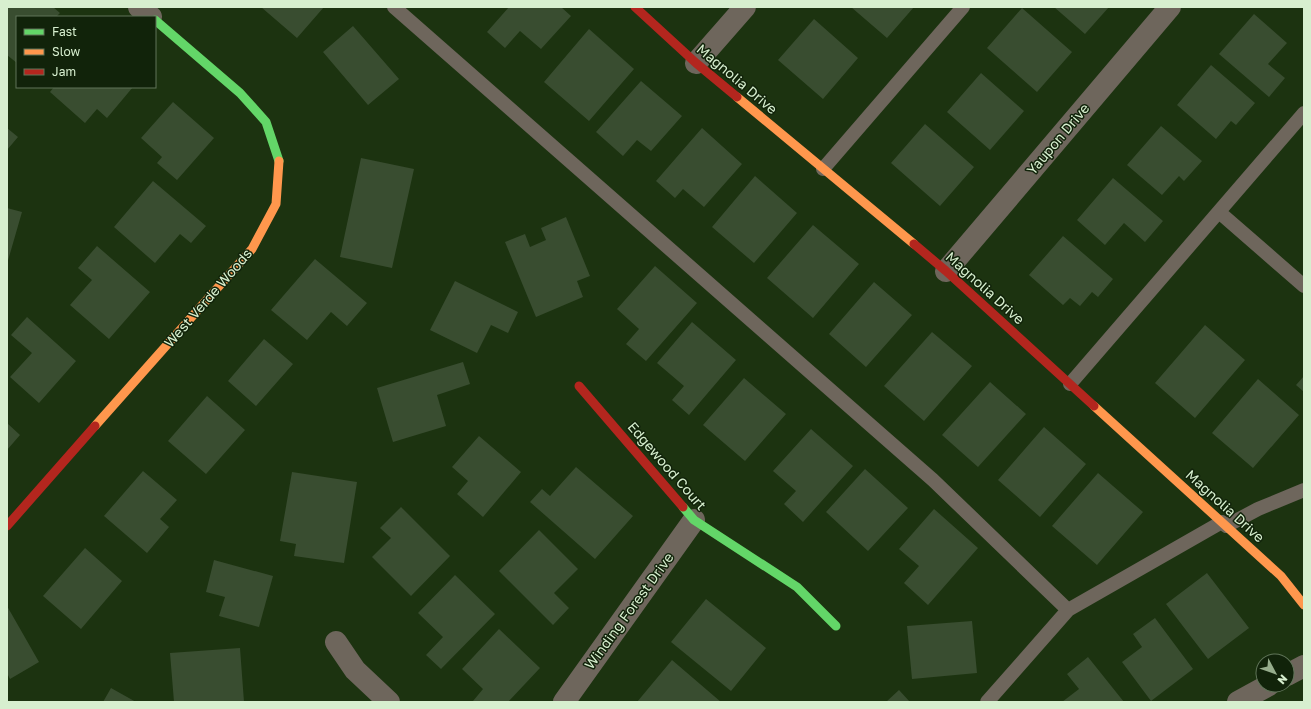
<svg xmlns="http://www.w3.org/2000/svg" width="1311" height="709" viewBox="0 0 1311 709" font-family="'Golos Text',sans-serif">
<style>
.building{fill:#394d30}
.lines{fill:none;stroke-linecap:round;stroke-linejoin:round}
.lane{stroke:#6e665c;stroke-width:14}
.street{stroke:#6e665c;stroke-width:22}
.fast{stroke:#63d668;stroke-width:9}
.slow{stroke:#ff974d;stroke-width:9}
.jam{stroke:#b3261e;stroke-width:9}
.labels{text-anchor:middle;stroke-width:3;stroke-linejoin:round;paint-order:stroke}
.street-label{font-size:14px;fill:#d7efcf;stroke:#11230a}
</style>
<rect width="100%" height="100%" fill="#1c3310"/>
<path class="building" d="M7 7H53L60 13 56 17H17V63L7 55Z
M261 7H324L297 38Z
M509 7H561L571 16 541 49 520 31 505 48 487 32Z
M851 7H914L887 38Z
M1054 7H1109L1085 34Z
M1022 8 1072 52 1037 92 987 48Z
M1254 14 1287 43 1268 64 1285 78 1269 97 1219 54Z
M814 19 858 58 823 99 778 60Z
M353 26 399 79 368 105 323 52Z
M589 29 634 69 589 121 544 82Z
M1211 65 1255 103 1236 125 1231 121 1216 139 1177 105Z
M981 73 1024 111 990 150 947 112Z
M641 81 682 116 651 151 637 140 623 156 596 132Z
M54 87H133L107 118 97 109 85 123 50 92Z
M173 102 214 138 177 180 157 163 162 157 141 138Z
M925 124 974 167 940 206 891 163Z
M1161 126 1202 161 1184 181 1179 176 1162 195 1127 165Z
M7 128 18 137 7 150Z
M702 128 742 164 704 207 683 189 675 198 656 181Z
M361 158 414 169 392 268 340 257Z
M755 176 797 213 754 263 712 227Z
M1113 178 1163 221 1145 242 1124 223 1105 245 1077 220Z
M153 181 206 226 191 243 180 234 155 263 114 227Z
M7 208 22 212 7 264Z
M566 217 590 276 577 281 583 297 536 317 505 242 525 234 530 247 546 240 541 228Z
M813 225 859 264 813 318 767 278Z
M1063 236 1113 279 1098 297 1092 292 1080 306 1070 298 1063 305 1029 275Z
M97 246 150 292 109 339 70 305 92 280 78 268Z
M315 259 367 303 347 326 331 312 307 340 271 310Z
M655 266 697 303 646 361 626 344 639 329 617 309Z
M455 281 518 312 508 333 491 325 477 353 430 330Z
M874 282 912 315 866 367 829 334Z
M27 317 76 361 39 403 10 377 32 353 11 335Z
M692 322 736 360 689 415 672 400 684 386 657 363Z
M1205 325 1245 360 1195 418 1155 383Z
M932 332 972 366 924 421 884 386Z
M264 339 293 364 256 406 228 381Z
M463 362 470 384 437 395 446 426 393 442 377 388Z
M1304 376V392L1296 385Z
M744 378 786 414 745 461 703 425Z
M1258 379 1299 415 1253 468 1212 433Z
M990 382 1026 414 978 467 942 435Z
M207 396 245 430 206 474 168 441Z
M7 423 20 435 7 450Z
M1044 427 1086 464 1040 517 998 480Z
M811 429 853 466 803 522 784 504 796 491 773 471Z
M479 436 521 472 483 517 457 494 468 481 452 467Z
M576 467 633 516 595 559 530 502 542 489 550 496Z
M865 469 908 508 868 551 826 512Z
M143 471 177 500 160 519 169 527 147 553 104 516Z
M292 472 357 482 344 563 294 556 296 544 280 541Z
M1098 473 1143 512 1097 565 1052 526Z
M401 507 450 556 411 596 372 557 391 538 380 528Z
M934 509 978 548 928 605 904 583 919 566 899 549Z
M539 530 578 569 554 593 569 608 553 625 499 571Z
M85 548 122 581 81 629 43 596Z
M214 560 273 576 259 627 219 616 225 597 206 592Z
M1207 573 1249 628 1208 659 1166 604Z
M455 575 495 614 441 669 426 655 443 637 418 613Z
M706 599 766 648 731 691 671 642Z
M7 606 39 662 10 679 7 673Z
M1155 618 1193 669 1151 701 1122 662 1142 647 1133 634Z
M972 621 977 673 912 679 907 626Z
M499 629 540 668 508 702H474L473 701 483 689 462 669Z
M240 648 244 702H174L170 653Z
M1088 657 1124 702H1062L1079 689 1067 674Z
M672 660 721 702H637Z
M111 688 136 702H103Z
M899 690 910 702H886Z"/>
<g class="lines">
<path class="lane" d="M394 7 933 480 1068 610 1222 522
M823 169 963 7
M1219 212 1304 286
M1070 384 1304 113
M1226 526 1258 509 1304 490
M987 702 1068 610"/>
<path class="street" d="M139 7 151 17
M696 63 745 7
M946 271 1170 7
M336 642 355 670 389 702
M1287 675 1304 666
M564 702 694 520
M1238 702 1269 685"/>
<path class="fast" d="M155 20 240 93 266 122 279 161
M683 507 694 520 797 587 836 626"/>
<path class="slow" d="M737 97 914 244
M1094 406 1281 576 1304 605
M95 426 252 249 276 204 279 161"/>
<path class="jam" d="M635 7 696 63 737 97
M914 244 946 271 1094 406
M579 386 683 507
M7 526 95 426"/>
</g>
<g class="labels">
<g class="street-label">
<text transform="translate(737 79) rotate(40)" y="5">Magnolia Drive</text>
<text transform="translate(1058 139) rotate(-50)" y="5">Yaupon Drive</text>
<text transform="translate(985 288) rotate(42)" y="5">Magnolia Drive</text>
<text transform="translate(208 298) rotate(-49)" y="5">West Verde Woods</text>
<text transform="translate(667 466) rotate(49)" y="5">Edgewood Court</text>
<text transform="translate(1225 506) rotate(42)" y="5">Magnolia Drive</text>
<text transform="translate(629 611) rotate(-54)" y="5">Winding Forest Drive</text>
</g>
</g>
<rect width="1311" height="709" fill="none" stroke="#d7efcf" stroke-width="16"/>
<rect x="16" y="16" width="140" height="72" fill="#11230a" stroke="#607559"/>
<rect x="24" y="29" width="20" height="6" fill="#63d668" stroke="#607559"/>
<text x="52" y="36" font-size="12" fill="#d7efcf">Fast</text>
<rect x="24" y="49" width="20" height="6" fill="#ff974d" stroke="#607559"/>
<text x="52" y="56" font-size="12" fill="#d7efcf">Slow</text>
<rect x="24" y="69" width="20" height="6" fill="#b3261e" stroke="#607559"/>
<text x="52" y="76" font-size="12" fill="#d7efcf">Jam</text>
<g transform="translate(1275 673) rotate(131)"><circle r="19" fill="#11230a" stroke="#607559"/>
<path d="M0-3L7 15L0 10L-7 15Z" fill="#96ad8c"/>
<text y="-6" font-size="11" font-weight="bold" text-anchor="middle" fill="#d7efcf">N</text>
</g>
</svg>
